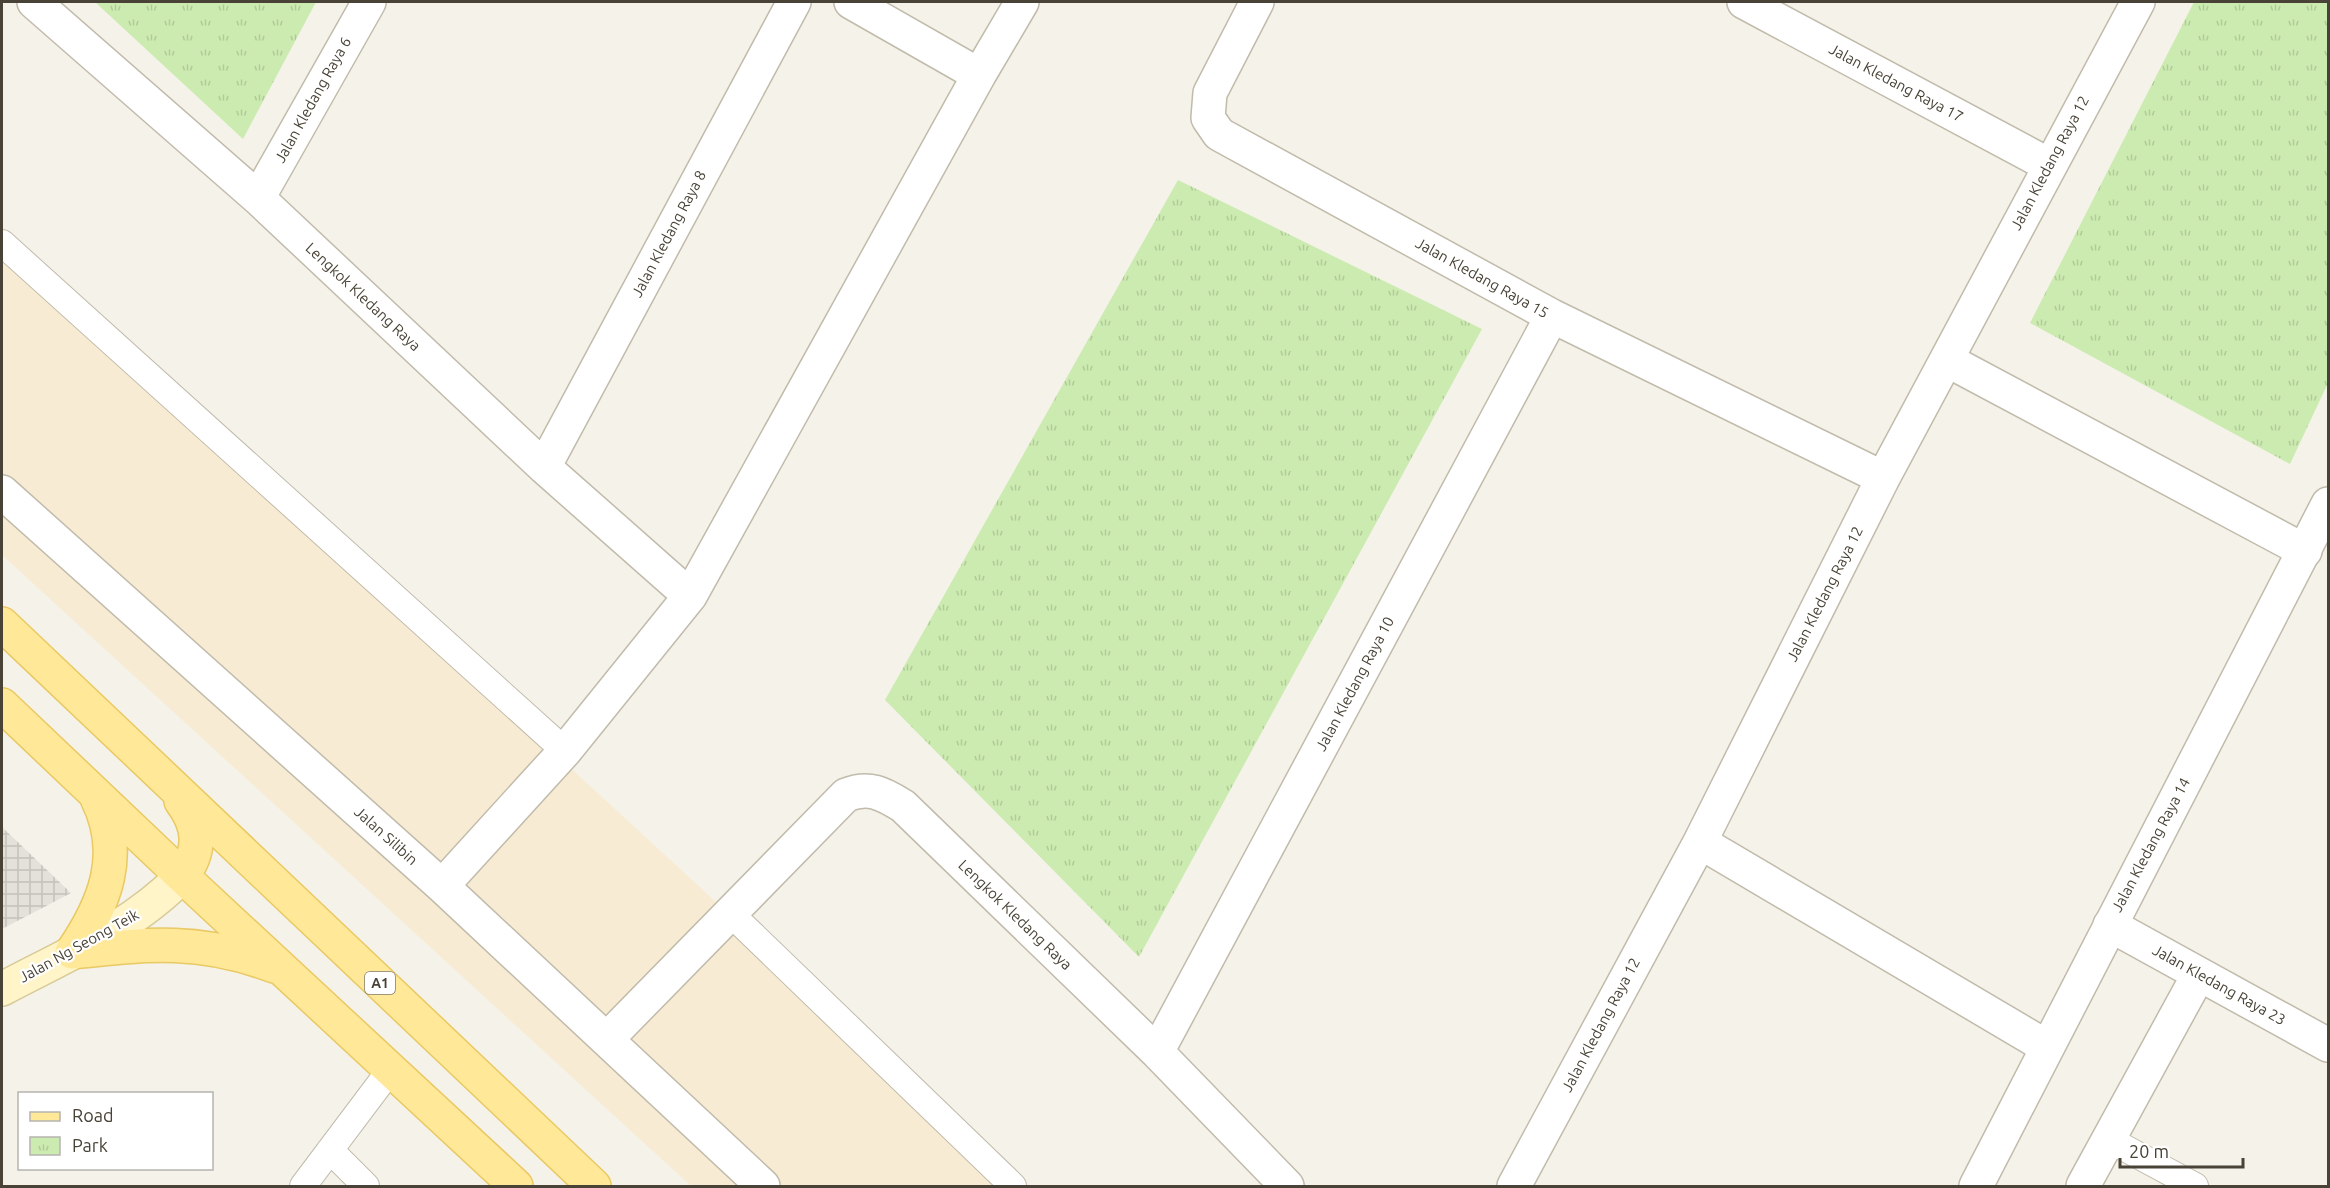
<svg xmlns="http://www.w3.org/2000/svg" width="2330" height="1188" viewBox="0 0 2330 1188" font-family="Ubuntu,sans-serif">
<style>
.commercial{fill:#f7ebd3}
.industrial{fill:url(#industrial-grid)}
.park{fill:url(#park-tufts)}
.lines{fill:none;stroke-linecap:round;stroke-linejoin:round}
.service-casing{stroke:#c1bbab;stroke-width:28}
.minor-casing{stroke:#c1bbab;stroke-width:36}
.tertiary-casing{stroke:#c1bbab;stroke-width:36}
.secondary-casing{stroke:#d7ca97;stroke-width:36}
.primary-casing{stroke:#e9c963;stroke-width:36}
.service{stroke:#fff;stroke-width:26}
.minor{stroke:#fff;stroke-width:33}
.tertiary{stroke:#fff;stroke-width:33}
.secondary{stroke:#fff5c9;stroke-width:33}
.primary{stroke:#ffe898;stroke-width:33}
.labels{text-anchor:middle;stroke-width:4.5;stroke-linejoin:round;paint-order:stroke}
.shield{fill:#fff;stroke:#807b73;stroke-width:1.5}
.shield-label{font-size:14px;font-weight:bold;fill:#494337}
.street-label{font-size:15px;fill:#494337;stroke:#fff}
</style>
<defs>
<pattern id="industrial-grid" width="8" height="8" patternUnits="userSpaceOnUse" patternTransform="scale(1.5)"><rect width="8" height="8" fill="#e4e1da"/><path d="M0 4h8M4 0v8" fill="none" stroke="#c5c2bc"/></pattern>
<pattern id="park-tufts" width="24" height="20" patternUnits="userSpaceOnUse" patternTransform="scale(1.5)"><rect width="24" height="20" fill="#ccebb0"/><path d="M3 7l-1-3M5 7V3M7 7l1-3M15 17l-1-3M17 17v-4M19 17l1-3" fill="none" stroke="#b1cb98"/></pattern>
</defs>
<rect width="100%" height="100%" fill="#f5f2e9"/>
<path class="commercial" d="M2 244 1024 1186H691L2 555Z"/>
<path class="industrial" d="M2 827 71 893 2 929Z"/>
<path class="park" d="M95 2H316L243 139Z
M2194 2H2328V383L2290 464 2030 323Z
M1178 180 1482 329 1139 957 885 700Z"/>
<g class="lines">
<defs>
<path id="service" d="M2 243 565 751
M730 913 1013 1186
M2108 1139 2195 1186
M330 1150 366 1186
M303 1186 391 1069"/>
<path id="minor" d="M34 2 258 198 544 467 690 596
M851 2 979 75
M1257 2 1210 93 1208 118 1219 134 1552 316 1883 478
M1744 2 2049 165
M258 198 369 2
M1947 360 2305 551
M544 467 794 2
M2 492 442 886 763 1186
M1700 842 2047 1047
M442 886 565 751 690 596 979 75 1022 2
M2110 925 2328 1045
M607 1039 846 795C869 786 882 793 903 806L1157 1052 1287 1186
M1157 1052 1552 316
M1514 1186 1700 842 1883 478 2138 2
M2083 1186 2199 974"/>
<path id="tertiary" d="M1976 1186 2328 504"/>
<path id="secondary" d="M2 989C64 956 132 928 182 876"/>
<path id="primary" d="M2 624 594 1186
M2 705 182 876 516 1186
M181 801C200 826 202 851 182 876
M72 952C148 944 200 938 274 966
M72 952C105 904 125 854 97 798"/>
</defs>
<use href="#service" class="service-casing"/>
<use href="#minor" class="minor-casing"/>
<use href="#tertiary" class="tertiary-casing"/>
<use href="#secondary" class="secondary-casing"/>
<use href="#primary" class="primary-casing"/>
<use href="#service" class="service"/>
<use href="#minor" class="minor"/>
<use href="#tertiary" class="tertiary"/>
<use href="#secondary" class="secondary"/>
<use href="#primary" class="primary"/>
</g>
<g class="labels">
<rect class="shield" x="365" y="972" width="30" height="22" rx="4.5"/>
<g class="shield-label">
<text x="380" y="988">A1</text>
</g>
<g class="street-label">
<text transform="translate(1896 83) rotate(28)" y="5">Jalan Kledang Raya 17</text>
<text transform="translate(313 100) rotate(-61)" y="5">Jalan Kledang Raya 6</text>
<text transform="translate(2050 163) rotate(-62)" y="5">Jalan Kledang Raya 12</text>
<text transform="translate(669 234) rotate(-62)" y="5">Jalan Kledang Raya 8</text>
<text transform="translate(1482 278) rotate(29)" y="5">Jalan Kledang Raya 15</text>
<text transform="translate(363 297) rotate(43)" y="5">Lengkok Kledang Raya</text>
<text transform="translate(1825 594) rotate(-63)" y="5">Jalan Kledang Raya 12</text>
<text transform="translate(1355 684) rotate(-62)" y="5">Jalan Kledang Raya 10</text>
<text transform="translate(386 836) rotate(42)" y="5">Jalan Silibin</text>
<text transform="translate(2151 845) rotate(-62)" y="5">Jalan Kledang Raya 14</text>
<text transform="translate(1015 915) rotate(44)" y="5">Lengkok Kledang Raya</text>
<text transform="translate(79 946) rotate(-29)" y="5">Jalan Ng Seong Teik</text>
<text transform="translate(2219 985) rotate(29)" y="5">Jalan Kledang Raya 23</text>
<text transform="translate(1601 1025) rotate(-62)" y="5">Jalan Kledang Raya 12</text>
</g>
</g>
<rect width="2330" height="1188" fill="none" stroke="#494337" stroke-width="6"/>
<rect x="18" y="1092" width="195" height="78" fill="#ffffff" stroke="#b6b4af" stroke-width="1.5"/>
<rect x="30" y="1112" width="30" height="9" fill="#ffe898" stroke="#b6b4af" stroke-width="1.5"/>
<text x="72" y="1122" font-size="18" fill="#494337">Road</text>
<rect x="30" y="1137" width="30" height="18" fill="url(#park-tufts)" stroke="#b6b4af" stroke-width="1.5"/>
<text x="72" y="1152" font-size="18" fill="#494337">Park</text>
<path d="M2120 1158v9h123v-9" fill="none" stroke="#494337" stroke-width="3"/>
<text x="2129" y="1158" font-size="18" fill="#494337" stroke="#ffffff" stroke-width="4.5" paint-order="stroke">20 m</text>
</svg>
